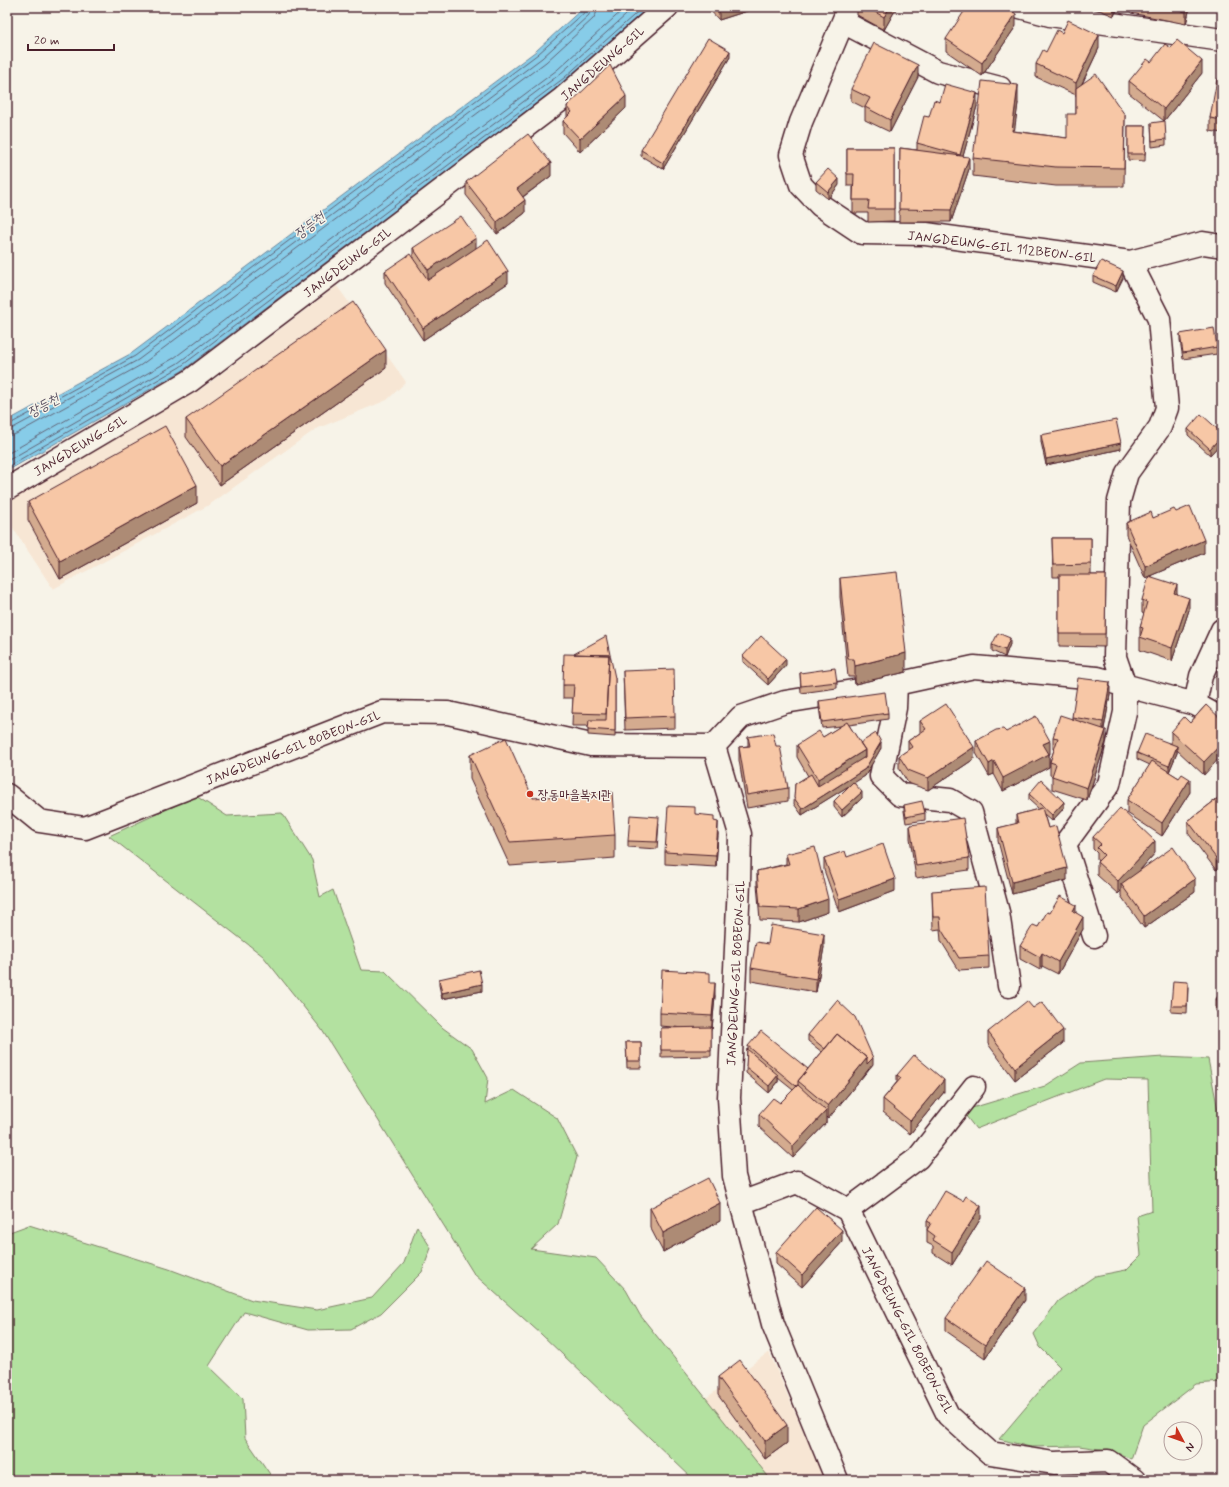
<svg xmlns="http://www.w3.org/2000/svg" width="1229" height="1487" viewBox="0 0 1229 1487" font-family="Mynerve,'Poor Story',sans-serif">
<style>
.built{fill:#f7e6d4}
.green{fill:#b3e1a0;stroke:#7e8066}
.water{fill:#87cce8;stroke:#6f879c}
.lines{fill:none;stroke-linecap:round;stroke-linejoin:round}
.shore{stroke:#626477;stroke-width:1}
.minor-casing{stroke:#4a1f2b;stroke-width:25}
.minor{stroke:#f7f3e8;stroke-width:22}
.wall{fill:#d4ab8f;stroke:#4a1f2b}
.shaded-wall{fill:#ad8b74;stroke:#4a1f2b}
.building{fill:#f7c7a6;stroke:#4a1f2b}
.poi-dot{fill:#c8321e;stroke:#f7f3e8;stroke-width:1.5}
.labels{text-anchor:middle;stroke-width:3;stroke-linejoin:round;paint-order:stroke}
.street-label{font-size:13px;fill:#4a1f2b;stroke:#f7f3e8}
.poi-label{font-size:13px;fill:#4a1f2b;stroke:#f7f3e8;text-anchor:start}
.water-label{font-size:14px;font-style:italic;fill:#5c5364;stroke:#f7f3e8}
</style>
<rect width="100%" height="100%" fill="#f7f3e8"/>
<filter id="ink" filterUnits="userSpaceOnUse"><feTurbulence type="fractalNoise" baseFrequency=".025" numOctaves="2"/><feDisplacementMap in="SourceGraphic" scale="8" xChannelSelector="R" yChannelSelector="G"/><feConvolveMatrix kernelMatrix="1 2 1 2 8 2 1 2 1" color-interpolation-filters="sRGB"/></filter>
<g filter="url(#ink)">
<path class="built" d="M337 286 406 382 387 400 316 429 209 505 53 589 7 519V500L200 390Z
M769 1352 823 1477 820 1480H771L706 1398Z"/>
<path class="green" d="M196 796 227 816 282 813 312 860 320 897 333 890 361 970 385 971 443 1028 472 1049 488 1078 485 1104 514 1090 557 1118 577 1157 558 1224 531 1249 596 1258 626 1290 640 1315 771 1480H694L541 1334 474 1274 322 1030 263 956 109 836Z
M1163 1057 1208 1059 1222 1131V1382L1196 1384 1143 1425 1131 1459 1113 1451 1079 1446 1030 1447 999 1439 1060 1367 1040 1347 1034 1334 1058 1301 1095 1276 1126 1270 1141 1255 1137 1216 1152 1211 1148 1080 1104 1079 976 1129 962 1111 1045 1086 1081 1063Z
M29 1225 169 1269 252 1300 317 1310 372 1298 404 1263 417 1226 431 1248 422 1272 381 1313 351 1329 308 1330 244 1312 209 1366 243 1399 245 1438 274 1480H7V1233Z"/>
<path class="water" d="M584 7H649L566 81 182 371 7 471V421L132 353 536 51Z"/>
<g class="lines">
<path class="shore" d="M7 425 10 424 135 356 538 54 585 12 586 7
M7 430 13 428 138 360 542 58 589 15 591 7
M7 436 16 434 141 365 546 62 593 19 596 14 597 7
M7 454 174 358 557 70 626 7
M7 461 178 363 560 74 635 7
M7 467 180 367 564 78 643 7"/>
<defs>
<path id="minor" d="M849 7 801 122 791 155 801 185 820 205 862 233 926 234 1130 262 1203 243 1222 246
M1020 7 1050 15 1222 40
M843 22 938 72 1000 88
M7 489 190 381 562 99 667 7
M896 684 895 708 881 776 900 795 950 800 971 812 998 912 1009 986
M1195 704 1201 676 1222 630
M714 746 740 834 739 884 729 1098 734 1176 773 1324 837 1480
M7 795 39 821 85 828 382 712 448 713 591 745 714 746 741 717 785 702 896 684 974 667 1097 678 1195 704 1222 719
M1094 936 1065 844 1109 784 1125 712V686L1115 657 1119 501 1127 473 1160 427 1167 408 1159 319 1130 262
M741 1203 797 1182 848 1210 918 1158 974 1087
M848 1210 948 1415 990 1453 1054 1463 1108 1461 1134 1480"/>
</defs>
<use href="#minor" class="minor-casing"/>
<use href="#minor" class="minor"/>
</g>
<path class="wall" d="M707 7H750L747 11 719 20Z
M857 7H897L884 30 857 15Z
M1092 7H1118L1114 16Z
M1131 7H1190L1186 24 1131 13Z
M1016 26 982 76 946 51V39Z
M1099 48 1082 84 1125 115 1124 186H1056L973 176V158L1018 103 1014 131 1067 138 1076 114V95L1036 77V64Z
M730 57 663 169 641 156V150Z
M1151 62 1202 73 1164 121 1129 93V81Z
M918 77 890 132 865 120V108L851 101V89Z
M1222 80V133L1210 131V118Z
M940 102 977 106 963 156 969 169 951 222H899L900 148 917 150V143L929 117Z
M567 106 626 108 580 152 563 133V121L567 117Z
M1151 123 1166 139V145L1152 147Z
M1128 126H1146L1145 161 1128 160Z
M847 148H894V221L868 222V213H853V186H847Z
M551 176 523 197 525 213 497 234 466 195V182Z
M816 182 839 185 828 199 816 189Z
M413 248H476L508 283 423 340 385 283V271L413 258Z
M1093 276 1123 278 1116 292 1093 282Z
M1180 334 1217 347V354L1183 359 1180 340Z
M386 368 220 485 186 437V419Z
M1188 429 1222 433V442L1210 455 1188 435Z
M1041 435 1121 449 1046 465 1041 442Z
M28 502 197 503 60 579 28 520Z
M1176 512 1204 553 1145 578 1126 535V523L1153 518Z
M1052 538H1091V575H1106L1105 647 1059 646V577H1053Z
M840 578 906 672 855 684 854 677H848L840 597Z
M1177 593 1189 610 1172 661 1140 650V627L1144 614 1142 613V600Z
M1010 644 1005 657 992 651V645Z
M743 656 786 665 768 685 743 662Z
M1222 667V693L1216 690V677Z
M623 671 675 716V728L625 730Z
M800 673 837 682V688L801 693Z
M615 678V737L588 735V726H572L573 698H563V685Z
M1110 695 1104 729 1106 742 1087 800 1052 789V776L1050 775V762L1054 750 1053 749V737L1072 719V717Z
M819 701 888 713V719L849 725 860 743 881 748 865 776 854 782 862 798 842 817 834 807V801L850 785 802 815 794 804 795 784 808 776 797 757V745L823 737 841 726 822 728 819 707Z
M1206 705 1204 775 1177 750V753L1169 772 1179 778 1190 792 1162 836 1127 813V800L1150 765 1137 759V753L1171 744V732L1190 723Z
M920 721 974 759 928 790 908 783 899 768V756L908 750V741L920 733Z
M1006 732 1050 754H1049V767L1003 791 994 774 989 776 976 753V741Z
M748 737 776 746 788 788V801L747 808 739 760V747L748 746Z
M470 755 533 798 615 835V858L510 866 470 779Z
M1222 758V768L1220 766V760Z
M1029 794 1064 808 1052 821 1044 814 1048 828 1067 880 1012 894 998 841V828L1016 824V815L1039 809 1029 800Z
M1222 795V866L1216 870 1188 833V821Z
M904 805 925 813V820L906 823 904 811Z
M695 814 714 821 718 834 716 867 665 864V852Z
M659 823 657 849 628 847V841Z
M910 825 969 858V870L916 878 910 838Z
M1093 837 1155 853 1139 871 1195 892 1144 928 1121 896V891L1118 894 1097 875V862L1098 861 1097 860V853L1093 849Z
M786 854 828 912 799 922 760 920 757 884V871L786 864Z
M847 857 895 891 839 912 824 870V858Z
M932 891 989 956V968L959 970 941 941 940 929 933 930Z
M1050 913H1076L1083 929 1058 974 1042 966 1040 970 1020 959V946L1038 927Z
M824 947 816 992 751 981V968Z
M439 979 482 991 442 999 439 985Z
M710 983 715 996 712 1029H711V1056L661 1057V1028H686L660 1026V1013Z
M1188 988 1187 1013 1171 1012V1006Z
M1222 991V1016L1216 1011V999Z
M1033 1008 1063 1043 1015 1080 988 1044V1032Z
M808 1035 873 1064 828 1119 826 1117V1123L793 1158 759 1127V1114L780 1103 793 1090 778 1078V1082L769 1093 746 1073 747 1049 748 1051V1046L808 1069 822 1052 808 1041Z
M626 1042H641V1068H627Z
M897 1075 944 1092 910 1134 883 1112V1099L897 1082Z
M650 1208 720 1221 663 1252 650 1227Z
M981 1218 952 1265 933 1253V1246L927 1243V1221Z
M842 1242 802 1287 776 1264V1252Z
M1025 1300 985 1358 946 1331V1318Z
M718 1377 787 1443 765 1459 718 1395Z"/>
<path class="shaded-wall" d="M722 7H750L747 11 719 20V8Z
M890 7H897L884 30V17Z
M1114 7H1118L1114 16Z
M1187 7H1190L1186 24V12Z
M1016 14V26L982 76V63Z
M1099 35V48L1076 96V83Z
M730 51V57L663 169V163Z
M1202 61V73L1164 121V109Z
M918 65V77L890 132V120Z
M1018 85V103L1012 150V131Z
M977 93V106L960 167V155Z
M626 96V108L580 152V139Z
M969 157V169L951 222V210Z
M551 163V176L517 201V189Z
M839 179V185L828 199V192Z
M525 200V213L497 234V222Z
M476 238V251L428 283V270Z
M508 271V283L423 340V328Z
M1123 271V278L1116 292V286Z
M386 350V368L220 485V466Z
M1222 435V442L1210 455V449Z
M1121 443V449L1046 465V459Z
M197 485V503L60 579V561Z
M1204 540V553L1145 578V566Z
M1177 585V598L1174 593Z
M1189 598V610L1172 661V648Z
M1010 638V644L1005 657V650Z
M906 653V672L855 684V666Z
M786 659V665L768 685V679Z
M1110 682V695L1103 734V722Z
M1106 730V742L1087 800V788Z
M1050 741V754H1049V767L1003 791V778L1043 744Z
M881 742V748L865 776 802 815V809L865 769Z
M1222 743V755L1204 775V762Z
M1177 746V753L1169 772V766Z
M974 747V759L928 790V778Z
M865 750V763L818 792V779Z
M994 761V774L989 776V764Z
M1190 779V792L1162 836V823Z
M862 792V798L842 817V810Z
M1064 802V808L1052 821V815Z
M718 822V834L716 867V855Z
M1155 841V853L1124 888 1121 884V891L1118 894V881Z
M1222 853V866L1216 870V858Z
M1067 868V880L1012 894V882Z
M895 879V891L839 912V899Z
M1195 879V892L1144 928V916Z
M828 899V912L799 922V909Z
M1076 905V917L1073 911Z
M1083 917V929L1058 974V962Z
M824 934V947L816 992V979Z
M1042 953V966L1040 970V957Z
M715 983V996L712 1029V1016Z
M482 984V991L442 999V993Z
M1063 1030V1043L1015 1080V1068Z
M867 1058H873V1064L828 1119V1106Z
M778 1075V1082L769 1093V1086Z
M944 1080V1092L910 1134V1121Z
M826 1111V1123L793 1158V1146Z
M720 1203V1221L663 1252V1233Z
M981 1206V1218L952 1265V1252Z
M842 1230V1242L802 1287V1275Z
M1025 1288V1300L985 1358V1345Z
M787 1425V1443L765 1459V1441Z"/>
<path class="building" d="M866 7H890L884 17Z
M967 7H1007L1016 14 982 63 946 39Z
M1163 7H1187L1186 12Z
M1068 20 1099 35 1076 83 1036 64 1043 50 1046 52 1057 30 1062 33Z
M708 38 730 51 663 163 641 150Z
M1177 40 1202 61 1164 109 1129 81 1147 59 1151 62 1165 44 1171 48Z
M874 43 918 65 890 120 865 107 870 98 851 89Z
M610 65 626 96 580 139 563 121 572 112 567 106Z
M1096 74 1125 115 1124 168 1056 167 973 158 982 81 1018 85 1012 131 1067 138V114H1076V88Z
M1217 79 1222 80V120L1210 118Z
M945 84 977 93 960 155 917 143 924 116 929 117 934 100 940 102Z
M1165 121 1166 139 1152 141 1151 123Z
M1128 126H1146L1145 154H1128Z
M528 134 551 163 517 189 525 200 497 222 466 182Z
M847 148H894V209H868L869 200H853L854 174H847Z
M900 148 969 157 951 210 899 209Z
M828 169 839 179 828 192 816 182Z
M461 216 476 238 428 270 413 248Z
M488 240 508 271 423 328 385 271 410 254 428 280Z
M1101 261 1123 271 1116 286 1093 276Z
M353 302 386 350 220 466 186 419Z
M1214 328 1217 347 1183 353 1180 334Z
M1201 414 1222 433V435L1210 449 1188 429Z
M1116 420 1121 443 1046 459 1041 435Z
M165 426 197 485 60 561 28 502Z
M1190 506 1204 540 1145 566 1126 523 1151 512 1153 518 1174 509 1176 512Z
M1052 538H1091V564L1053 565Z
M897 572 906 653 855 666 854 659H848L840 578Z
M1059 575H1106L1105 634H1059Z
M1149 576 1177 585 1174 593 1189 598 1172 648 1140 637 1143 628 1140 627 1147 602 1142 600Z
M998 633 1010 638 1005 650 992 645Z
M606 636 615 678V731L588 729 589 720H606L609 655 574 654Z
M761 636 786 659 768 679 743 656Z
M564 654 609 655 606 714 572 713 574 685H563Z
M1222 667V681L1216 677Z
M835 668 837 682 801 686 800 673Z
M674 669 675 716 625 718 623 671Z
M1078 678 1110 682 1103 722 1072 717Z
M885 692 888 713 822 722 819 701Z
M946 704 974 747 928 778 908 770 899 756 912 747 908 741 926 729 920 721Z
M1206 705 1222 720V743L1204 762 1171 732 1184 717 1190 723Z
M1060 715 1106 730 1087 788 1052 776 1056 764 1050 762 1058 738 1053 737Z
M1036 716 1050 741 1043 744 1049 754 1003 778 994 761 989 764 976 741 996 730 1003 729 1006 732Z
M847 722 865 750 818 779 797 745 819 731 823 737Z
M773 733 776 746H780L788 788 747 795 739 747 750 746 748 737Z
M876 733 881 742 865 769 802 809 794 798 795 784 811 774 818 786 865 757V750L860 743Z
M1145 734 1177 746 1169 766 1137 753Z
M506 738 533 798 612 792 615 835 510 842 470 755Z
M1152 761 1179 778 1182 774 1190 779 1162 823 1127 800Z
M1041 780 1064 802 1052 815 1029 794Z
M853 782 862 792 842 810 834 801Z
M1222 795V853L1216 858 1188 821Z
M922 801 925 813 906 817 904 805Z
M668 806 695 807V814L714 816V821L718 822 716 855 665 852Z
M1042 808 1048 828 1056 826 1067 868 1012 882 998 828 1018 823 1016 815Z
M1120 808 1155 841 1118 881 1097 862 1104 855 1097 848 1101 844 1093 837Z
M630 815 659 817 657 842 628 841Z
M963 818 969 858 916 866 910 825Z
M883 844 895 879 839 899 824 858 845 851 847 857Z
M815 847 828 899 799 909 760 907 757 871 789 864 786 854Z
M1173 847 1195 879 1144 916 1121 884Z
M985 887 989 956 959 958 941 929 940 917H933L932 891Z
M1060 896 1076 905 1073 911 1083 917 1058 962 1042 953 1040 957 1020 946 1033 925 1038 927 1047 912 1050 913Z
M771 925 824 934 816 979 751 968 756 942 768 944Z
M479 970 482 984 442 993 439 979Z
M662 970 710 973V983H715L712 1016 660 1013Z
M1173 981 1188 982 1187 1006H1171Z
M1222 991V1003L1216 999Z
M837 1000 855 1017 873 1058 867 1064V1058L837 1034 825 1049 808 1035Z
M1027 1001 1033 1008 1042 1002 1063 1030 1015 1068 988 1032Z
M711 1027V1050H661V1028Z
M761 1031 808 1069 798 1081V1085L796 1086 748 1046Z
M837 1034 867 1058 828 1106 798 1081Z
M626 1042H641V1061H627Z
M747 1049 778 1075 769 1086 746 1067Z
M914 1055 944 1080 910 1121 883 1099 901 1078 897 1075Z
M798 1085 826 1111 793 1146 759 1114 773 1098 780 1103Z
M708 1178 720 1203 663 1233 650 1208Z
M945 1191 963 1201 966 1196 981 1206 952 1252 933 1240 935 1236 927 1230 931 1223 927 1221Z
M816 1207 842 1230 802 1275 776 1252Z
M986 1261 1025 1288 985 1345 946 1318Z
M740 1360 787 1425 765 1441 718 1377Z"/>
</g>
<circle class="poi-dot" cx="530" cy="794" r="4"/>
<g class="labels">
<g class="street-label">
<text transform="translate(602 63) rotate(-41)" y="5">JANGDEUNG-GIL</text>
<text transform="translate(1002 246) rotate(7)" y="5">JANGDEUNG-GIL 112BEON-GIL</text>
<text transform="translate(347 262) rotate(-37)" y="5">JANGDEUNG-GIL</text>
<text transform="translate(80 445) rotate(-31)" y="5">JANGDEUNG-GIL</text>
<text transform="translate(293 747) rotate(-21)" y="5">JANGDEUNG-GIL 80BEON-GIL</text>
<text transform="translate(735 973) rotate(-87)" y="5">JANGDEUNG-GIL 80BEON-GIL</text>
<text transform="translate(908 1330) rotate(63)" y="5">JANGDEUNG-GIL 80BEON-GIL</text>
</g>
<g class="poi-label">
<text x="538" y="799">장동마을복지관</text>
</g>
<g class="water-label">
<text transform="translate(309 225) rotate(-37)" y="5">장등천</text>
<text transform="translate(43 405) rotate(-29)" y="5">장등천</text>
</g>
</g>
<rect width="1229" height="1487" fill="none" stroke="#f7f3e8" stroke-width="24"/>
<rect x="12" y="12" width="1205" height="1463" fill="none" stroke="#4a1f2b" stroke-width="1.5" filter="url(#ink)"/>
<g transform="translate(1183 1441) rotate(131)"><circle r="19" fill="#f7f3e8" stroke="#b29e9c"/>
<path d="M0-3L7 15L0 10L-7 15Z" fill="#c8321e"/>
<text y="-6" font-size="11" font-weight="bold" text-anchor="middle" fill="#4a1f2b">N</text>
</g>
<path d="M28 44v6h86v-6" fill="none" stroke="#4a1f2b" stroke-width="2"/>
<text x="34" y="44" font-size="12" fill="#4a1f2b" stroke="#f7f3e8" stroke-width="3" paint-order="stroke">20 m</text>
</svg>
